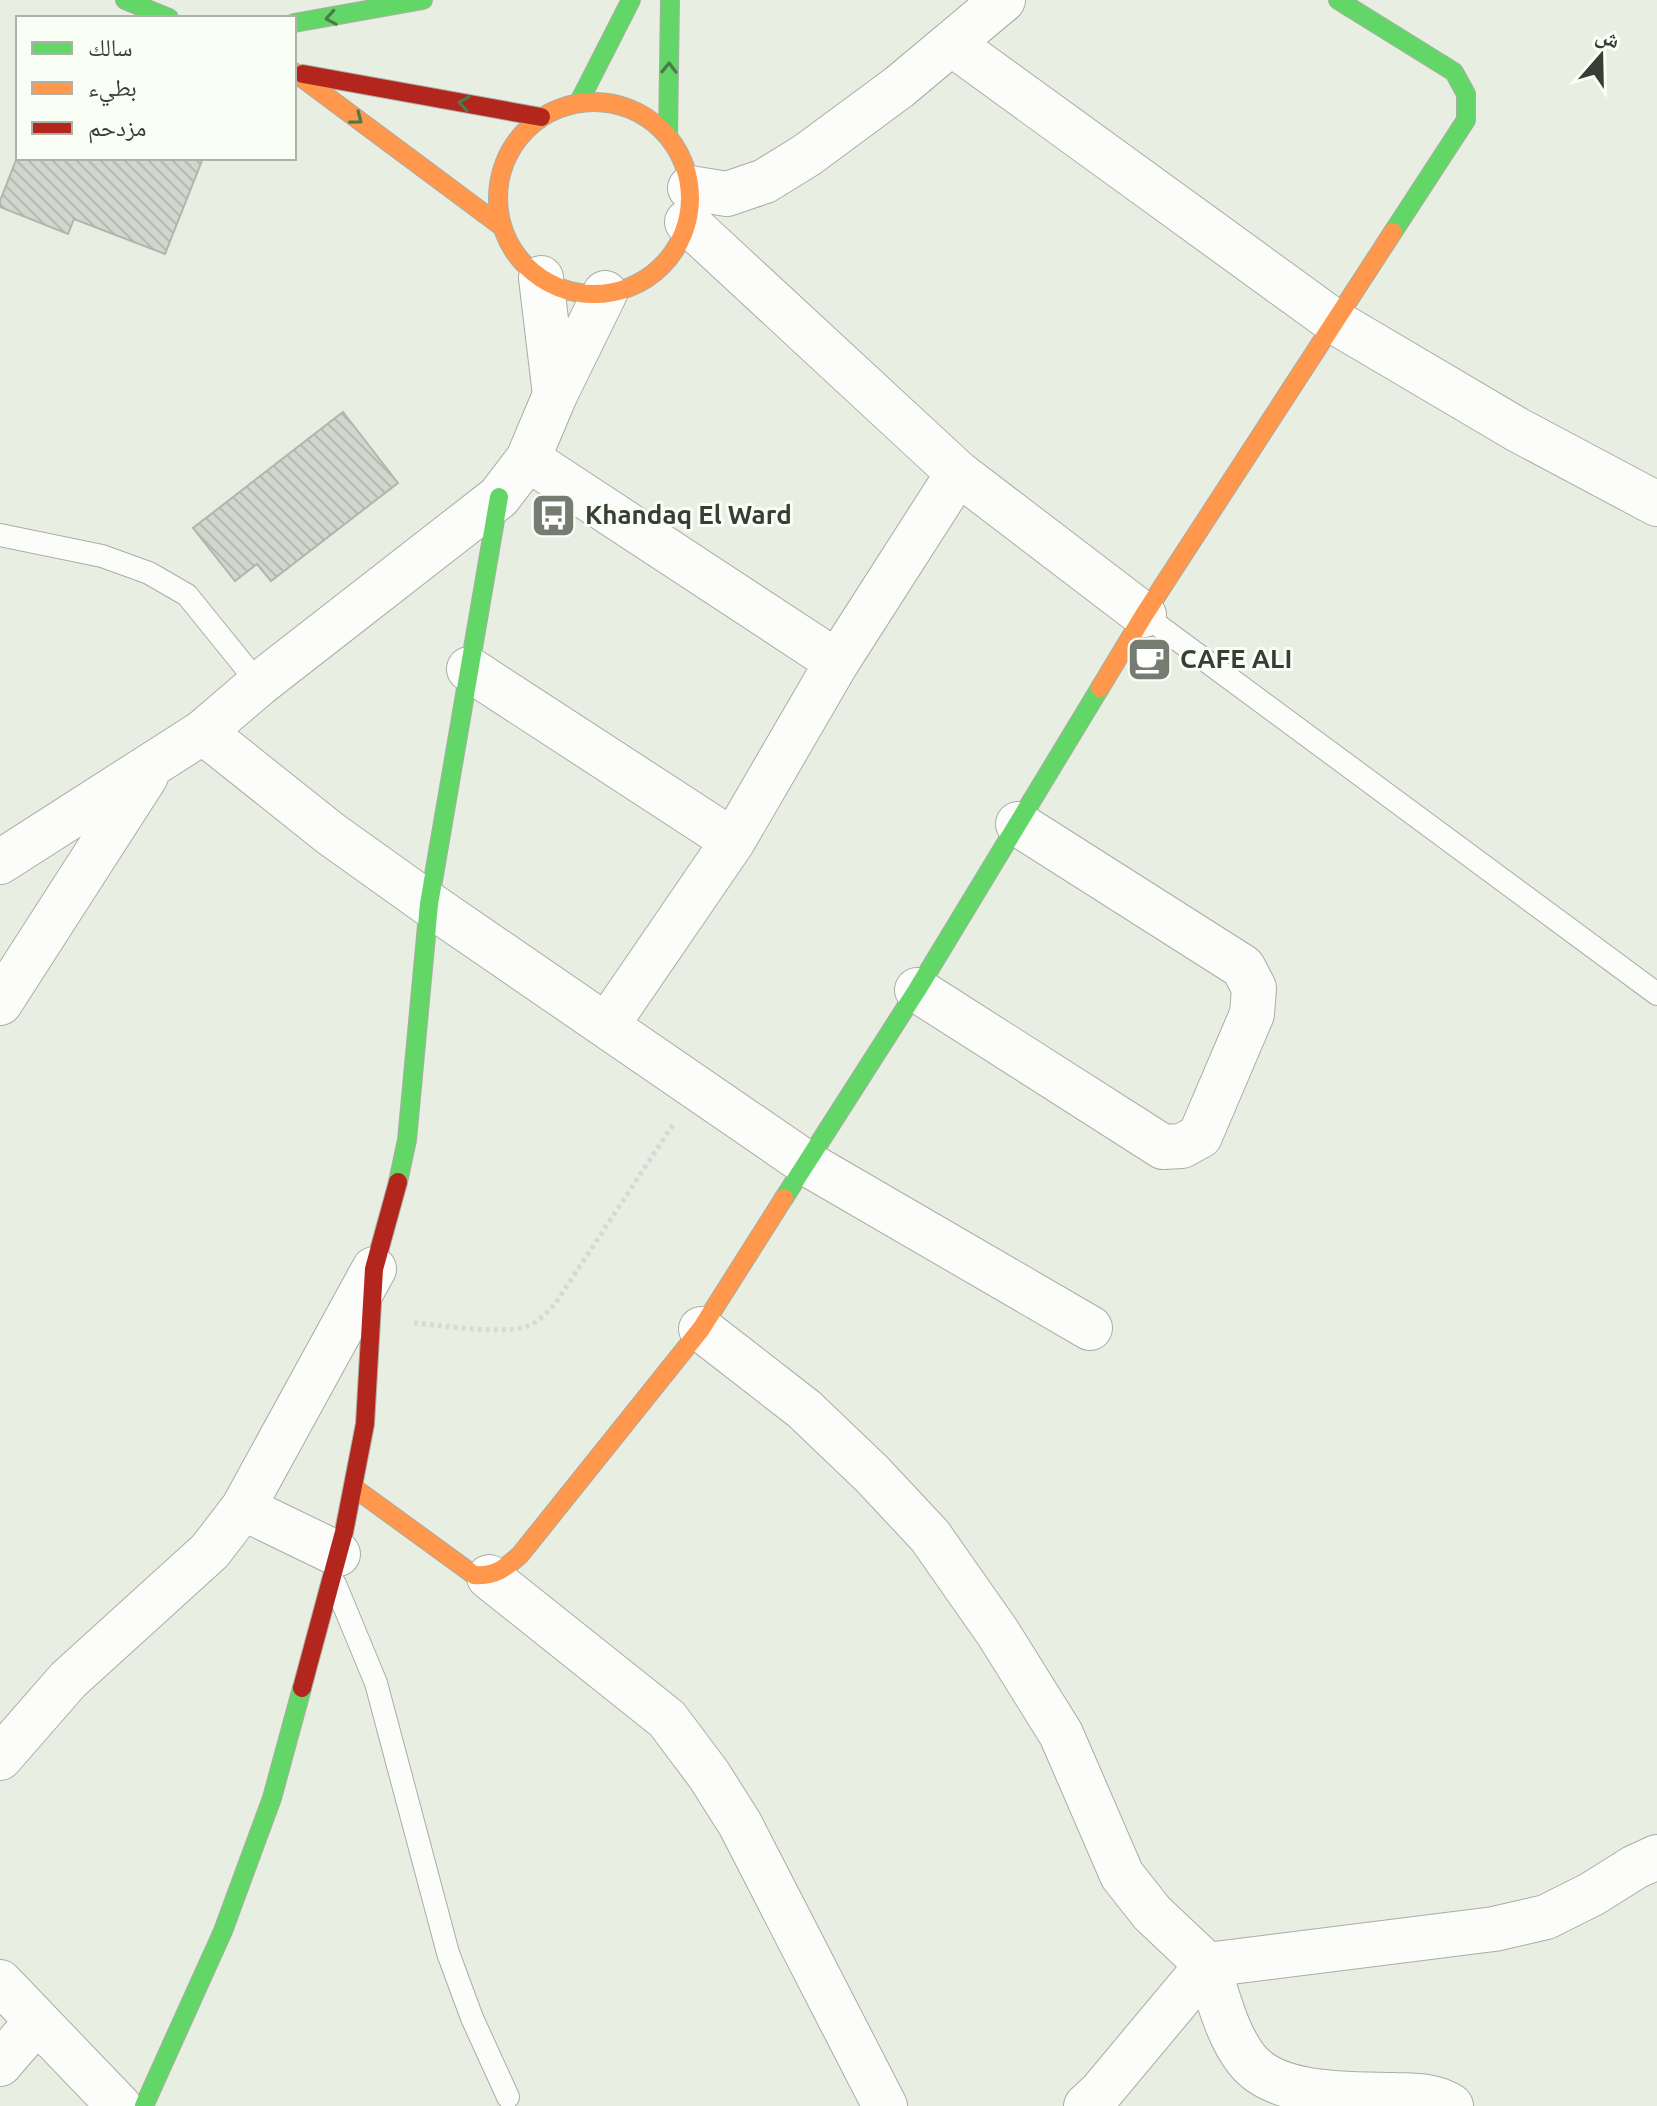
<svg xmlns="http://www.w3.org/2000/svg" width="1657" height="2106" viewBox="0 0 1657 2106" font-family="Ubuntu,'Noto Naskh Arabic',sans-serif">
<style>
.building{fill:url(#building-back-hatch);stroke:#b1b6ac;stroke-width:2}
.lines{fill:none;stroke-linecap:round;stroke-linejoin:round}
.lane-casing{stroke:#a9aea4;stroke-width:24}
.street-casing{stroke:#a9aea4;stroke-width:46}
.fast-casing{stroke:#a9aea4;stroke-width:20}
.slow-casing{stroke:#a9aea4;stroke-width:20}
.jam-casing{stroke:#a9aea4;stroke-width:20}
.path{stroke:#d7d9d5;stroke-width:5;stroke-dasharray:4 4;stroke-linecap:butt}
.lane{stroke:#fcfcfb;stroke-width:22}
.street{stroke:#fcfcfb;stroke-width:44}
.fast{stroke:#63d668;stroke-width:18}
.slow{stroke:#ff974d;stroke-width:18}
.jam{stroke:#b3261e;stroke-width:18}
.oneway{stroke:#4a7b49}
.labels{text-anchor:middle;stroke-width:6;stroke-linejoin:round;paint-order:stroke}
.poi-label{font-size:26px;font-weight:bold;fill:#393e35;stroke:#f9fff5;text-anchor:start}
</style>
<defs>
<pattern id="building-back-hatch" width="6" height="6" patternUnits="userSpaceOnUse" patternTransform="scale(2)"><rect width="6" height="6" fill="#d2d7cd"/><path d="M-1 5l2 2M0 0l6 6M5-1l2 2" fill="none" stroke="#b5bab1"/></pattern>
</defs>
<rect width="100%" height="100%" fill="#e8eee2"/>
<path class="building" d="M18 155V158H203L165 254 74 219 68 234 0 207V201Z
M343 412 398 483 271 581 257 564 235 581 193 528Z"/>
<g class="lines">
<defs>
<path id="lane" d="M0 535 102 556 149 573 187 595 259 684
M1144 615 1657 994
M335 1584 376 1683 448 1953 472 2018 508 2097"/>
<path id="street" d="M952 44 1335 322 1518 430 1657 504
M690 188 727 194 765 181 807 155 899 87 1003 0
M687 222 958 473 1144 615
M541 278 555 395
M528 459 837 662
M469 669 733 841
M203 732 331 834 429 904 806 1163 1090 1328
M0 862 203 732 259 684 499 497 528 459 555 395 605 293
M917 990 1163 1147 1182 1146 1200 1136 1252 1014 1254 988 1243 967 1018 824
M0 1003 146 776
M607 1025 733 841 837 662 958 473
M701 1329 804 1409 872 1474 930 1536 998 1633 1061 1734 1122 1875 1152 1913 1207 1965 1494 1929 1546 1917 1592 1894 1635 1867 1657 1857
M243 1508 338 1554
M489 1577 667 1719 709 1775 740 1824 885 2106
M0 1758 68 1680 210 1551 243 1508 374 1269
M1207 1965C1218 1995 1226 2034 1247 2060 1276 2097 1349 2094 1392 2095 1411 2096 1434 2094 1451 2106
M0 1982 119 2106
M0 2064 37 2021
M1086 2106 1101 2092 1207 1965"/>
<path id="fast" d="M125 0 169 18
M1338 0 1454 72 1466 94V120L1393 232
M294 23 423 0
M579 102 631 0
M668 136 670 0
M398 1182 407 1140 429 904 499 497
M784 1198 917 990 1100 688
M144 2106 223 1931 272 1798 302 1688"/>
<path id="slow" d="M294 72 501 226
M498 198a96 96 0 1 1 192 0a96 96 0 1 1-192 0Z
M1100 688 1144 615 1393 232
M353 1487 474 1575C495 1577 505 1568 520 1555L701 1329 784 1198"/>
<path id="jam" d="M303 74 541 117
M302 1688 344 1532 365 1424 374 1269 398 1182"/>
</defs>
<use href="#lane" class="lane-casing"/>
<use href="#street" class="street-casing"/>
<use href="#fast" class="fast-casing"/>
<use href="#slow" class="slow-casing"/>
<use href="#jam" class="jam-casing"/>
<path class="path" d="M414 1323C443 1325 498 1335 524 1327 537 1324 546 1313 555 1304L674 1123"/>
<use href="#lane" class="lane"/>
<use href="#street" class="street"/>
<use href="#fast" class="fast"/>
<use href="#slow" class="slow"/>
<use href="#jam" class="jam"/>
</g>
<defs><path id="oneway-chevron" d="M-2-3.5L2.5 0L-2 3.5" fill="none" stroke-width="1.6" stroke-linecap="round" stroke-linejoin="round" transform="scale(2)"/></defs>
<g class="oneway">
<use href="#oneway-chevron" transform="translate(331 18) rotate(170)"/>
<use href="#oneway-chevron" transform="translate(669 68) rotate(-89)"/>
<use href="#oneway-chevron" transform="translate(464 103) rotate(-170)"/>
<use href="#oneway-chevron" transform="translate(357 119) rotate(37)"/>
</g>
<defs>
<symbol id="bus-square" viewBox="-11 -11 22 22"><rect x="-9" y="-9" width="18" height="18" rx="4" fill="#767c72" stroke="#f9fff5"/><path d="M-5-6H5V4H4V6H2V4H-2V6H-4V4H-5ZM-3.5-4V0h7V-4ZM-3.5 1.2v1.5H-2V1.2ZM2 1.2v1.5H3.5V1.2Z" fill="#fff"/></symbol>
<symbol id="cafe-square" viewBox="-11 -11 22 22"><rect x="-9" y="-9" width="18" height="18" rx="4" fill="#767c72" stroke="#f9fff5"/><path d="M-5.5-4.5H6V0H3Q3 3.5 0 3.5H-2.5Q-5.5 3.5-5.5 0ZM3-3.2v2h1.7v-2ZM-6 4.5H4V6H-6Z" fill="#fff"/></symbol>
</defs>
<g fill-rule="evenodd">
<use href="#bus-square" x="528" y="490" width="51" height="51"/>
<use href="#cafe-square" x="1124" y="634" width="51" height="51"/>
</g>
<g class="labels">
<g class="poi-label">
<text x="585" y="524">Khandaq El Ward</text>
<text x="1180" y="668">CAFE ALI</text>
</g>
</g>
<rect x="16" y="16" width="280" height="144" fill="#f9fff5" stroke="#acb2a8" stroke-width="2"/>
<rect x="32" y="42" width="40" height="12" fill="#63d668" stroke="#acb2a8" stroke-width="2"/>
<text x="88" y="56" font-size="24" fill="#393e35">سالك</text>
<rect x="32" y="82" width="40" height="12" fill="#ff974d" stroke="#acb2a8" stroke-width="2"/>
<text x="88" y="96" font-size="24" fill="#393e35">بطيء</text>
<rect x="32" y="122" width="40" height="12" fill="#b3261e" stroke="#acb2a8" stroke-width="2"/>
<text x="88" y="136" font-size="24" fill="#393e35">مزدحم</text>
<g transform="translate(1601 56) rotate(20)" stroke="#f9fff5" stroke-width="6" paint-order="stroke">
<path d="M0-6L14 30L0 20L-14 30Z" fill="#393e35"/>
<text y="-12" font-size="22" font-weight="bold" text-anchor="middle" fill="#393e35">ش</text>
</g>
</svg>
